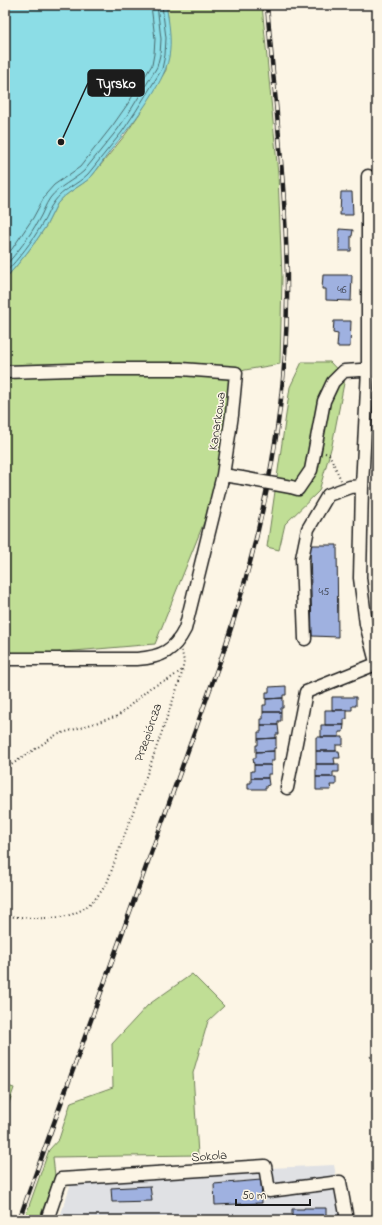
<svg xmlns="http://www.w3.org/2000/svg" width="382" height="1225" viewBox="0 0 382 1225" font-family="'Indie Flower',sans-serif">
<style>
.built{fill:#e0e1e4}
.green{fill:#c0de95;stroke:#6e7d58}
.water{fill:#8cdde6;stroke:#5f9095}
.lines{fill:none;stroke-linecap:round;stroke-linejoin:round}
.shore{stroke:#49696d;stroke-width:1}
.building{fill:#9fb1e0;stroke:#1c1c1c}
.minor-casing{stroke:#1c1c1c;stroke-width:15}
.path{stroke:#1c1c1c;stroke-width:2;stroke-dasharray:1 3;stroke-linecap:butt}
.minor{stroke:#fcf5e5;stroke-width:12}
.rail-casing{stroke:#1c1c1c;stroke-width:4.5}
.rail{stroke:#fcf5e5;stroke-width:3;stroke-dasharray:9;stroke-linecap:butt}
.minor-bridge-casing{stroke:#1c1c1c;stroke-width:15;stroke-linecap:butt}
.minor-bridge{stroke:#fcf5e5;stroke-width:12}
.labels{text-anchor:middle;stroke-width:3;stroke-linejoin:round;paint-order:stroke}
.number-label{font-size:11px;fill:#3d414d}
.street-label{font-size:13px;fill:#1c1c1c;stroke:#fcf5e5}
.leader{fill:none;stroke:#1c1c1c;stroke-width:1.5}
.callout-dot{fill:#1c1c1c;stroke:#fcf5e5;stroke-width:1.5}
.callout{fill:#1c1c1c;stroke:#1c1c1c;stroke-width:1.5}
.callout-label{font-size:14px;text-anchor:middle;font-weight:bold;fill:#fff}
</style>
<rect width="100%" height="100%" fill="#fcf5e5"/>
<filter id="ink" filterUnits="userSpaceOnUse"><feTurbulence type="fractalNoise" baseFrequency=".025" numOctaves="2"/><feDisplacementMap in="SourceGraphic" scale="8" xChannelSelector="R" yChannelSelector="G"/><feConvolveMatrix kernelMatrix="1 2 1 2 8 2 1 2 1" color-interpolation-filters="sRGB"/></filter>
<g filter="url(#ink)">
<path class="built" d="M334 1165 344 1220H59L73 1177Z"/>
<path class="green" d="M166 5H262L278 174 282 277 280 364 245 370 236 373 223 475 155 644 5 657V279C20 262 34 245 46 226 50 219 53 211 57 204 66 192 80 187 91 177L125 135 140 113 166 70 168 17Z
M302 362H330L345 378 332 445 319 491 285 524 279 550 267 547 290 387Z
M192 974 224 1006 208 1021 193 1073 198 1155 53 1157 55 1176 39 1220H24L49 1150 59 1139 71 1102 113 1087 112 1044 148 1005Z
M5 1085 14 1088 5 1115Z"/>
<path class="water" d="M5 5H166C169 21 172 41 169 57 164 85 129 128 111 150 104 159 98 169 91 177 80 187 66 192 57 204 53 211 50 219 46 226 34 245 20 262 5 279Z"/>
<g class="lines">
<path class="shore" d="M5 257 12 249 33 218 46 194 54 185 80 167 113 125 127 105 152 65 154 54 155 39 151 5
M5 266C18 252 29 237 38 221 43 213 45 205 50 198 59 186 73 181 84 171L118 129 132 108 157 67 160 55 161 39 157 5
M5 273C19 258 32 242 42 224 47 217 49 208 54 202 63 189 77 185 88 174L122 132 136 111 162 69 165 55 166 38 162 5"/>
</g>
<path class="building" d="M341 192H352L353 215H340Z
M339 229 353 230 352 236H351V251H339Z
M323 275H352L351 301 326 300V289H322Z
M334 321H351L350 347H337L338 334 333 333Z
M310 545H337L338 637 312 636Z
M286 686V695H283V698L266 699V692H269V687Z
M332 697H356V706H352V710H332Z
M283 698V708H281V712H263V705H266V699Z
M325 710H347V719H344V725H325Z
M263 712H281V721H278V725H261V719H263Z
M261 725H278L279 734H276V738L258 739V732H261Z
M321 725H344L343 732H339V737H321Z
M316 737H343V745H336V751H316Z
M276 738V748H274V751L256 752V745H258V739Z
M274 751V761H271V765H254L253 758H256V752Z
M316 751H339L340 758H334L335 764H316Z
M316 764H339V772H333V777H316Z
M254 765H271V774H268V778H251V771H254Z
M316 777H336V785H330L331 790H316Z
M251 778H268L269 785 266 786V789H248V783H251Z
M261 1180 262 1203 215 1205 214 1184Z
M150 1186 152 1201 112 1202 111 1188Z
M304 1208H326V1217H292V1209H304Z"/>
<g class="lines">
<defs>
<path id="minor" d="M368 176V369L362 486 360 578 366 624 377 666
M5 372 105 369H181L236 373 232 415 223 475 242 478
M291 487 298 489 311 470 324 401 333 382 344 371 377 369
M305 639 302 558 308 529 328 495 350 487 362 486
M5 659H137C162 657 174 651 185 629L223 475
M287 788 306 692 376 664
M47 1220 61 1179 265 1166 269 1191 340 1182 347 1220"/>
</defs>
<use href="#minor" class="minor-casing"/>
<path class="path" d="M325 453 329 454 341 480
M5 769 56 735 118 716 151 687 168 680 182 670
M5 916C14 917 24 917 33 918 69 919 86 915 107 883L151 763 181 677 184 662 182 651
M370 1057 377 1054"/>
<use href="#minor" class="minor"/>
<defs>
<path id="rail" d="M19 1220 223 653C261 539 286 421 287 301 288 202 275 103 267 5"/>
</defs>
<use href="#rail" class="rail-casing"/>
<use href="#rail" class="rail"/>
<defs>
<path id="minor-bridge" d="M242 478 291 487"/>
</defs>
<use href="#minor-bridge" class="minor-bridge-casing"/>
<use href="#minor-bridge" class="minor-bridge"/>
</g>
</g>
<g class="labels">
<g class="number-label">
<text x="342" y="293">46</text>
<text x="324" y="595">45</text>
</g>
<g class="street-label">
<text transform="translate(216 421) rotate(-82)" y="5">Kanarkowa</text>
<text transform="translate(147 732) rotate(-71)" y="5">Przepiórcza</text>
<text transform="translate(209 1155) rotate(-4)" y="5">Sokola</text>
</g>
</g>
<path class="leader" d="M61 142L88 83"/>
<circle class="callout-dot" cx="61" cy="142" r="4"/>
<rect class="callout" x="88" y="70" width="56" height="26" rx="4"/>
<g class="callout-label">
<text x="116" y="88">Tyrsko</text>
</g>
<rect width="382" height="1225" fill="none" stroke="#fcf5e5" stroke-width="20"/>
<rect x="10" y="10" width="362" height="1205" fill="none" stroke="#1c1c1c" stroke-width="1.5" filter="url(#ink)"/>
<path d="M236 1199v6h74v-6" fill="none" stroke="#1c1c1c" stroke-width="2"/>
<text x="242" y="1199" font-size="12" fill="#1c1c1c" stroke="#fcf5e5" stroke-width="3" paint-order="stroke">50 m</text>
</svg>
